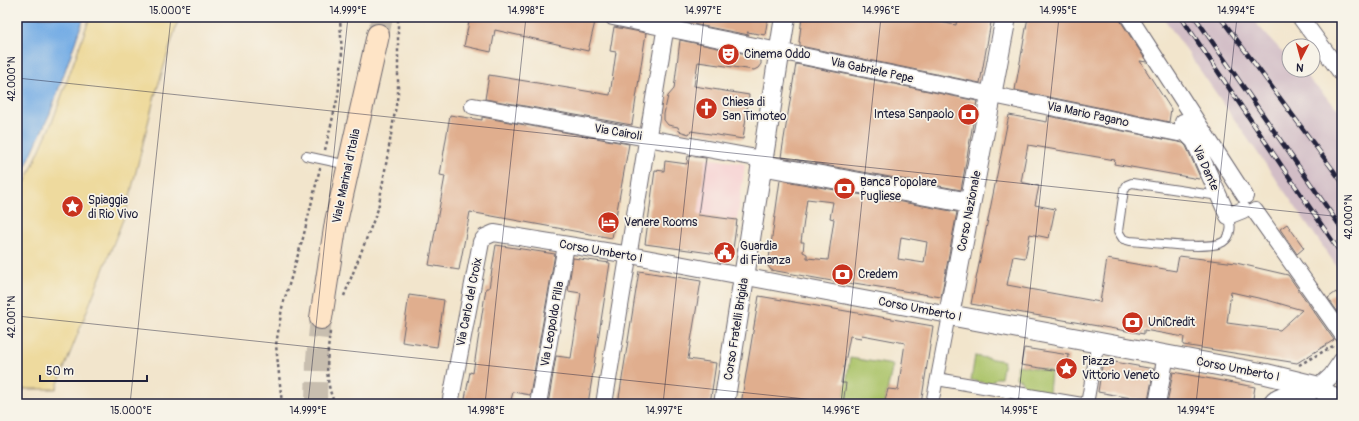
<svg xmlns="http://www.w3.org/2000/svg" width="1359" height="421" viewBox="0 0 1359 421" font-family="Pangolin,sans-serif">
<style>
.built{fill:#f7cfd1}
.industrial{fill:#d2bdc6}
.green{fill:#aac368;stroke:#667252}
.sand{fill:#eeda9e;stroke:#887e6c}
.water{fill:#76ade5;stroke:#4c6890}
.building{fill:#e0ae8e;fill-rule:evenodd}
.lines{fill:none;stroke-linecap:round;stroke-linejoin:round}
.secondary-tunnel{stroke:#c8beaf;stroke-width:22;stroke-dasharray:22 11;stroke-linecap:butt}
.service-casing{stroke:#6b666e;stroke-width:10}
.pedestrian-casing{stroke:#6b666e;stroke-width:14}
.minor-casing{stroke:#6b666e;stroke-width:18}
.tertiary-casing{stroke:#6b666e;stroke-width:22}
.secondary-casing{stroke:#6b666e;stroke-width:24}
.path{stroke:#6b666e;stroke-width:2.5;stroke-dasharray:3 3;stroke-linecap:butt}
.service{stroke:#fff;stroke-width:8}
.pedestrian{stroke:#fff;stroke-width:12}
.minor{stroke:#fff;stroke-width:16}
.tertiary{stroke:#fff;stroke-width:20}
.secondary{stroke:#fee4c6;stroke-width:22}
.rail-casing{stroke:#22223b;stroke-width:4.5}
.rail{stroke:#f7f3e8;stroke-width:3;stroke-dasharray:9;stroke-linecap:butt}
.ticks{fill:none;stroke:#22223b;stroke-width:1;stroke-opacity:0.45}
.labels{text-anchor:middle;stroke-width:3.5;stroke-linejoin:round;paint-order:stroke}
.poi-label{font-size:12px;fill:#22223b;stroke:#f7f3e8;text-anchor:start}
.street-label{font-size:12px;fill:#22223b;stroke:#f7f3e8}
.neatline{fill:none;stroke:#22223b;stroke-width:1.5}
.ticks-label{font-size:10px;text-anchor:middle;fill:#22223b}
</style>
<rect width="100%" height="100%" fill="#f7f3e8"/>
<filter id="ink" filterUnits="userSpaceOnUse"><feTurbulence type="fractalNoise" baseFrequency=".025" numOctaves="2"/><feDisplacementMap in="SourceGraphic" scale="8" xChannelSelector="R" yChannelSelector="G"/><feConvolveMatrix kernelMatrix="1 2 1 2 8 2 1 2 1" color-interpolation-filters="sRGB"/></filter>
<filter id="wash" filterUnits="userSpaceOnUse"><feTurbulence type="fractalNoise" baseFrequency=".012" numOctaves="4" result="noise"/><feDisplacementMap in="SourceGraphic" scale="16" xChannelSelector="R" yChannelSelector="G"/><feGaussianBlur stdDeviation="0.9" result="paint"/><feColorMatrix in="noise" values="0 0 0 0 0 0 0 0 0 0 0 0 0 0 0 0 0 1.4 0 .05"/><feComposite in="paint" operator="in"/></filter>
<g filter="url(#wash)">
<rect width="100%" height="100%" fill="#f2e5cc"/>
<path class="built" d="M706 158 745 164 737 220 698 215Z"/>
<path class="industrial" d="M1163 17H1250L1289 59V70H1300L1342 113V274Z"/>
<path class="green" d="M975 356 1004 361 1001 378H996L990 384 971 380Z
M850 358 893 365 884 404 843 403Z
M1018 365 1051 371 1049 393 1025 389 1021 380 1016 378Z"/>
<path class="sand" d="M90 17H179L154 99 126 212 56 389H17V201L53 120Z"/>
<path class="water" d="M17 17H84L50 113 17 185Z"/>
<g id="blocks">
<path class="building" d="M470 17H571L595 22 588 51 495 30 491 52 464 46Z
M683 17H768L765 35 747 32 749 35 682 22Z
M802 17H935V21L956 25 957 17H992L980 83 800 46V42H799Z
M1028 17H1118L1147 62 1140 61 1171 109 1169 122 1015 90Z
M614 27 646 33 632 125 485 99 489 75 610 95 616 52 610 51Z
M680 40 761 57V64L758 68 754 70 698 62 694 86 749 95 743 139 691 131 689 134 679 131 678 127 668 125 664 120V114L668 96 674 89Z
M796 64 977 101 961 190 781 157Z
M450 115 482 120V117L629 144 612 238 470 212 459 270 429 265 445 176 440 175Z
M1009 115 1047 122 1048 116 1183 143 1186 146 1200 177 1199 179 1114 164 1115 160 1028 145 1021 182 1039 186 1035 205 1055 209 1049 238 1030 234 1025 258 1013 256 1007 285 1100 302 1107 259 1176 271 1179 256 1236 263 1288 275 1334 340 1297 363 1183 345 1184 337 1144 330V334L971 304ZM1231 292 1267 300 1302 310 1280 330 1227 323Z
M688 156 706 158 698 215 737 220 732 256 645 244 655 170 664 171 665 161 687 164Z
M780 180 957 212 941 297 854 283V285L771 270 768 266ZM807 199 833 202 830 218 834 219 828 260 807 258V254L803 252 804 242H801ZM901 237 927 242 924 263 898 259Z
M1287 224 1304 248 1297 254 1280 229Z
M496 245 555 254 530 395 513 392 510 404H464L470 372 473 373 486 288H489Z
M573 258 610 263 588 404H548L556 356 571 358 581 293 568 291Z
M639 271 701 281 688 359 716 363 710 404H618Z
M1336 292 1342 301V318L1328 298Z
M409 295 444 300 437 347 402 342Z
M759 296 933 326 921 404H884L888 389 898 390 905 343 862 335 861 338 850 336 841 383H846L843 404H741Z
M1024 348 1069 355 1067 372 1021 365Z
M1103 360 1154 369 1148 401 1098 392Z
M1173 372 1255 387 1252 404H1167Z"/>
</g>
</g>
<g filter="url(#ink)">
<use href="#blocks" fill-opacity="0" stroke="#6b666e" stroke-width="1"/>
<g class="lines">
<path class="secondary-tunnel" d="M378 35 382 17
M316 404 317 359 321 318"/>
<defs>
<path id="service" d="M306 156 348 165
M1219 196 1132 183 1127 185 1124 190 1118 231 1123 239 1130 241C1149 242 1209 251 1223 242 1232 236 1232 224 1228 216"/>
<path id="pedestrian" d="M937 379 1082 404
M932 404 949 315
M1087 404 1098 342"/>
<path id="minor" d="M613 17 1178 133 1184 131
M1129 17 1245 196
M1300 17 1342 74
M473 106 762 159
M1183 122 1184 131 1194 141 1228 216 1243 210
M1255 211 1342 334
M1319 387 1331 376 1342 360
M450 404 481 242 485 237 494 233 630 255 949 315
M538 404 566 245
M604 404 667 19
M1157 404 1166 355
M1271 404C1274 393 1296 393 1306 391"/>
<path id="tertiary" d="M1006 17 949 315 1266 374 1319 387 1339 404
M761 165 970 203
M724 404 785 17
M1307 404 1305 401 1306 391 1319 387"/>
<path id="secondary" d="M321 318 336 222 378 35"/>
</defs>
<use href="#service" class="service-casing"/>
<use href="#pedestrian" class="pedestrian-casing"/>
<use href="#minor" class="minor-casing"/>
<use href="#tertiary" class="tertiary-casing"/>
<use href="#secondary" class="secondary-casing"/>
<path class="path" d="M325 150 338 96 342 58 340 17
M344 296 378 209 384 176 398 94V17
M330 332C327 357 324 381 335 404
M1299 365 1333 346
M282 404 276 345 282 308 303 238 320 168"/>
<use href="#service" class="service"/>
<use href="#pedestrian" class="pedestrian"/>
<use href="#minor" class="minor"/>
<use href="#tertiary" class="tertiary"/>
<use href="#secondary" class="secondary"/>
<defs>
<path id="rail" d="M1181 17 1342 255
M1195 17 1342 229
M1220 17 1342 182"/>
</defs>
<use href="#rail" class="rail-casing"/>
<use href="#rail" class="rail"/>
</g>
</g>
<path class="ticks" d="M17 78 1342 217M17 316 853 404M130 404 171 17M308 404 348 17M485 404 526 17M663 404 704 17M841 404 881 17M1018 404 1059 17M1196 404 1237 17"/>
<defs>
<symbol id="theatre-disc" viewBox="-11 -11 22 22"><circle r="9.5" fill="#c8321e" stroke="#f7f3e8"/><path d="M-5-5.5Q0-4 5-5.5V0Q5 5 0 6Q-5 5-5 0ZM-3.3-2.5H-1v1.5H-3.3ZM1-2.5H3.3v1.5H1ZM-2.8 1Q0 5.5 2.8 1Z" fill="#fff"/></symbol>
<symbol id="church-disc" viewBox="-11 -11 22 22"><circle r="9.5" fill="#c8321e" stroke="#f7f3e8"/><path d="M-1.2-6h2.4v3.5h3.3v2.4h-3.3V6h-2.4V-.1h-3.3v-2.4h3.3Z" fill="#fff"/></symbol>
<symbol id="bank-disc" viewBox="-11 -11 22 22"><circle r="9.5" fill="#c8321e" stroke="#f7f3e8"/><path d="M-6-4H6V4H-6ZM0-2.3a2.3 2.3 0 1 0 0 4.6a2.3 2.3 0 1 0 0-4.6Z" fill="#fff"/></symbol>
<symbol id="sight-disc" viewBox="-11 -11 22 22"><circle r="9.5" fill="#c8321e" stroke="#f7f3e8"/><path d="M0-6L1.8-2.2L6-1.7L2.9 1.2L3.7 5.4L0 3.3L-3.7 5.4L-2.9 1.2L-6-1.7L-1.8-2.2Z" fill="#fff"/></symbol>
<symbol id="hotel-disc" viewBox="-11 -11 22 22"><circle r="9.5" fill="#c8321e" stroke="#f7f3e8"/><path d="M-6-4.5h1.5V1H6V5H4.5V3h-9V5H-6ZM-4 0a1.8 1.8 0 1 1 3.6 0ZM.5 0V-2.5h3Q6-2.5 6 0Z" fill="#fff"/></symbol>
<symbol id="civic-disc" viewBox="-11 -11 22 22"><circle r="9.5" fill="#c8321e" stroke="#f7f3e8"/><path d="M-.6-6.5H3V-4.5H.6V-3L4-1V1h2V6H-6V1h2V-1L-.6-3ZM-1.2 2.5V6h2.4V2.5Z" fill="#fff"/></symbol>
</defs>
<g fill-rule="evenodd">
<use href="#theatre-disc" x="716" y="42" width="25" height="25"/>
<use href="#church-disc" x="694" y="96" width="25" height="25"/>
<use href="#bank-disc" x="956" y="102" width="25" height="25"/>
<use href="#bank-disc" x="832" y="176" width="25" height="25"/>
<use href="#sight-disc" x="60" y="194" width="25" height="25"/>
<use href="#hotel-disc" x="596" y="210" width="25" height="25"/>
<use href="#civic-disc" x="712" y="240" width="25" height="25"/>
<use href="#bank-disc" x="830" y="262" width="25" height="25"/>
<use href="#bank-disc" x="1120" y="310" width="25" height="25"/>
<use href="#sight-disc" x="1054" y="356" width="25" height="25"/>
</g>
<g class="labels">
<g class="poi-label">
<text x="744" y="58">Cinema Oddo</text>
<text x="722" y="106">Chiesa di<tspan x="722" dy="14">San Timoteo</tspan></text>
<text x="954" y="118" text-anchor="end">Intesa Sanpaolo</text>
<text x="860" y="186">Banca Popolare<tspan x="860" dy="14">Pugliese</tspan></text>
<text x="88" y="204">Spiaggia<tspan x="88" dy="14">di Rio Vivo</tspan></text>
<text x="624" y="226">Venere Rooms</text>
<text x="740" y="250">Guardia<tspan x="740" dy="14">di Finanza</tspan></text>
<text x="858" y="278">Credem</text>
<text x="1148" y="326">UniCredit</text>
<text x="1082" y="365">Piazza<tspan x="1082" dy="14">Vittorio Veneto</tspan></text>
</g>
<g class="street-label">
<text transform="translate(872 70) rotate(12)" y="4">Via Gabriele Pepe</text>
<text transform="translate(1088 114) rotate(12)" y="4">Via Mario Pagano</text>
<text transform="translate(618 132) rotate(10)" y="4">Via Cairoli</text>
<text transform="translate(1206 168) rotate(66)" y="4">Via Dante</text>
<text transform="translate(346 176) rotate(-78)" y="4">Viale Marinai d'Italia</text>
<text transform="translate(969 211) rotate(-79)" y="4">Corso Nazionale</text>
<text transform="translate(601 251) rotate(10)" y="4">Corso Umberto I</text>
<text transform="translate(469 302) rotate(-79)" y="4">Via Carlo del Croix</text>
<text transform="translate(920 309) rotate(11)" y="4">Corso Umberto I</text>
<text transform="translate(552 324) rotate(-80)" y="4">Via Leopoldo Pilla</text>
<text transform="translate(736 329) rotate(-81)" y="4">Corso Fratelli Brigida</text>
<text transform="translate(1238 369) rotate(11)" y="4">Corso Umberto I</text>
</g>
</g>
<rect width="1359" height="421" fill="none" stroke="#f7f3e8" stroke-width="44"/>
<g transform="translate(1301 58) rotate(186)"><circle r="19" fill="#f7f3e8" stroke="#a29fa3"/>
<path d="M0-3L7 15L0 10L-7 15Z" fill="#c8321e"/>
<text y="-6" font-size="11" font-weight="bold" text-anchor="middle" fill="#22223b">N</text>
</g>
<path d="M40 375v6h107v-6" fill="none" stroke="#22223b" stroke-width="2"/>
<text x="46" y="375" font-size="12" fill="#22223b" stroke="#f7f3e8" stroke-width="3" paint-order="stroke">50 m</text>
<rect x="22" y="22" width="1315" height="377" class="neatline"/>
<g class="ticks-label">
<text x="170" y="14">15.000°E</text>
<text x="348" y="14">14.999°E</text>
<text x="526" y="14">14.998°E</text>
<text x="703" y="14">14.997°E</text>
<text x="881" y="14">14.996°E</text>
<text x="1058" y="14">14.995°E</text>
<text x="1236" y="14">14.994°E</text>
<text transform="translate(11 79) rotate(-90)" y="4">42.000°N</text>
<text transform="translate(1348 217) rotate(-90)" y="4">42.000°N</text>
<text transform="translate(11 317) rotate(-90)" y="4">42.001°N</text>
<text x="131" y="414">15.000°E</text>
<text x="308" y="414">14.999°E</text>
<text x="486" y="414">14.998°E</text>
<text x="664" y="414">14.997°E</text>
<text x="841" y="414">14.996°E</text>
<text x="1019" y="414">14.995°E</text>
<text x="1196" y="414">14.994°E</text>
</g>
</svg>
